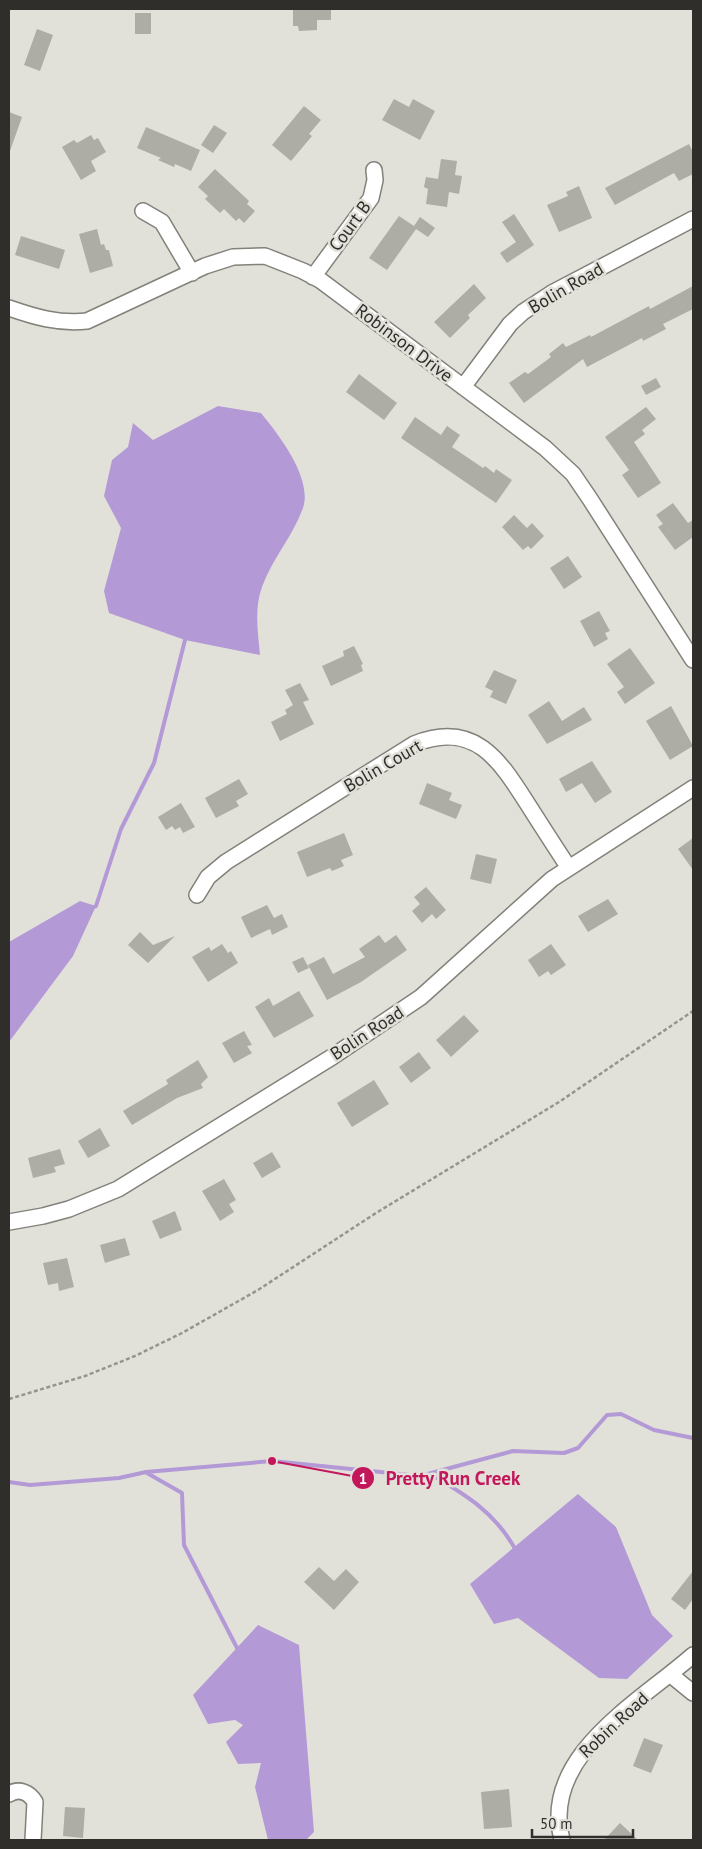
<svg xmlns="http://www.w3.org/2000/svg" width="702" height="1849" viewBox="0 0 702 1849" font-family="'PT Sans',sans-serif">
<style>
.water{fill:#b39ad6}
.lines{fill:none;stroke-linecap:round;stroke-linejoin:round}
.stream{stroke:#b39ad6;stroke-width:4}
.building{fill:#adaca5}
.street-casing{stroke:#82817a;stroke-width:18}
.path{stroke:#95948e;stroke-width:2.5;stroke-dasharray:4 2.5;stroke-linecap:butt}
.street{stroke:#fff;stroke-width:15}
.labels{text-anchor:middle;stroke-width:5;stroke-linejoin:round;paint-order:stroke}
.street-label{font-size:18px;fill:#2f2e2b;stroke:#e2e1d9}
.leader{fill:none;stroke:#c2185b;stroke-width:2}
.callout-dot{fill:#c2185b;stroke:#e2e1d9;stroke-width:2}
.mark-label{font-size:15px;text-anchor:middle;font-weight:bold;fill:#fff}
.callout-label{font-size:19px;text-anchor:middle;font-weight:bold;fill:#c2185b;stroke:#e2e1d9;stroke-width:5;stroke-linejoin:round;paint-order:stroke}
</style>
<rect width="100%" height="100%" fill="#e2e1d9"/>
<path class="water" d="M218 406 261 413C278 434 313 478 303 508 293 536 272 559 262 587 254 609 258 632 260 655L185 640 109 613 104 591 121 528 104 496 112 460 128 447 133 423 153 440Z
M80 901 96 906 73 956 9 1042V942Z
M578 1494 616 1527 652 1615 673 1636 627 1679 599 1678 518 1618 494 1624 470 1584Z
M258 1625 299 1645 314 1832 306 1840H268L255 1787 261 1763 238 1764 226 1742 243 1725 235 1720 208 1724 193 1695Z"/>
<g class="lines">
<path class="stream" d="M92 908 96 906 121 829 154 763 185 640
M147 1473 182 1493 184 1545 237 1648
M432 1475C466 1495 494 1512 514 1547
M9 1482 30 1485 119 1478 146 1472 272 1461 420 1476 513 1451 564 1453 578 1448 607 1415 621 1414 654 1430 693 1438"/>
</g>
<path class="building" d="M293 9H331V20H317V30L299 31 298 26H293Z
M135 13H151V34H135Z
M37 29 53 35 40 71 24 65Z
M394 99 409 107 413 99 435 111 420 140 382 120Z
M304 106 321 120 309 134 312 136 291 161 272 145Z
M9 112 22 117 10 151H9Z
M214 125 227 133 213 153 201 145Z
M146 127 200 150 191 171 175 164 174 167 158 160 161 158 137 148Z
M91 135 94 140 98 138 106 152 91 161 96 171 81 180 62 147 74 140 77 143Z
M689 144 693 152V174L679 181 674 173 615 205 605 188Z
M441 159 457 161 455 175 462 176 459 194 449 192 447 207 426 204 428 189 424 187 426 177 438 179Z
M215 169 249 201 247 204 255 211 244 223 239 218 236 221 224 209 220 213 205 199 208 196 198 187Z
M579 186 592 218 559 232 547 205 568 196 566 192Z
M514 214 534 245 507 263 500 253 516 242 502 222Z
M399 216 414 226 420 217 435 228 428 237 416 229 387 270 369 258Z
M97 229 101 245 104 244 106 250H109L113 266 90 273 79 234Z
M21 236 65 250 59 269 15 255Z
M474 284 486 298 468 315 470 318 450 338 434 322Z
M693 286V309L663 324 666 329 643 341 642 338 587 367 583 359 524 403 509 383 525 372 528 374 551 357 549 354 563 343 566 347 590 335 591 337 649 306 650 309Z
M359 374 397 403 384 420 346 392Z
M656 378 661 387 646 395 641 386Z
M646 407 656 419 642 430 645 434 634 442 661 483 638 498 622 475 629 470 605 437Z
M415 417 441 435 447 426 460 435 452 447 483 468 485 466 494 473 496 469 512 480 496 503 401 438Z
M673 503 688 523 693 520V537L675 550 658 527 663 524 656 515Z
M514 515 527 528 532 523 544 536 531 549 528 546 523 550 502 527Z
M568 556 582 577 564 589 550 568Z
M599 611 610 631 605 633 608 639 594 647 580 621Z
M354 646 363 664 361 665 363 671 331 686 322 666 344 656 343 651Z
M630 648 655 683 625 704 617 692 624 687 607 664Z
M494 670 517 680 506 704 490 697 493 691 485 687Z
M300 683 309 700 303 702 314 724 280 741 271 722 287 714 285 710 293 705 285 690Z
M549 701 562 721 584 707 592 720 547 744 528 715Z
M671 706 693 746 670 760 646 721Z
M592 761 612 792 595 803 582 783 566 792 559 779Z
M239 779 248 794 236 801 239 806 216 818 205 798Z
M427 783 452 793 449 800 462 805 456 819 419 804Z
M181 803 195 827 183 833 180 827 175 830 172 826 166 830 158 817Z
M344 833 353 855 341 860 344 866 332 871 330 868 307 877 297 852Z
M693 838V870L678 849Z
M476 854 497 859 491 884 470 879Z
M426 887 446 910 436 919 432 914 422 923 412 911 420 904 414 897Z
M608 899 618 914 588 932 578 916Z
M267 905 274 918 282 914 288 927 272 935 270 929 251 938 241 917Z
M140 932 153 945 175 936 148 963 128 945Z
M379 935 385 943 396 935 407 950 361 982 327 1000 308 965 324 957 333 974 365 957 359 949Z
M222 944 228 953 231 951 238 963 208 982 192 957 209 947 211 951Z
M551 944 566 965 551 975 548 971 539 977 528 960Z
M303 957 309 968 298 973 292 962Z
M299 991 314 1016 274 1038 255 1007 269 998 273 1006Z
M464 1015 479 1031 451 1057 436 1040Z
M244 1031 252 1045 247 1046 252 1053 234 1063 222 1043Z
M419 1052 431 1068 411 1083 399 1067Z
M198 1060 208 1077 201 1084 203 1088 177 1098 132 1125 123 1111 168 1084 166 1080Z
M374 1080 389 1104 352 1127 337 1103Z
M100 1128 110 1146 88 1158 78 1141Z
M60 1149 65 1164 54 1167 56 1172 33 1178 28 1158Z
M272 1152 281 1167 262 1178 253 1163Z
M224 1179 236 1200 229 1204 234 1212 220 1221 202 1191Z
M175 1211 182 1230 160 1239 152 1221Z
M125 1238 130 1255 105 1263 100 1245Z
M67 1258 74 1287 59 1291 58 1283 48 1285 43 1263Z
M319 1567 334 1581 346 1569 359 1582 334 1610 304 1582Z
M693 1571V1599L685 1610 671 1599Z
M644 1738 663 1745 651 1773 633 1766Z
M509 1789 512 1827 484 1829 481 1792Z
M65 1807 85 1808 83 1838 63 1836Z
M620 1823 638 1840H604Z"/>
<g class="lines">
<defs>
<path id="street" d="M143 211 162 222 192 273
M313 277 371 198 375 180 374 170
M9 308C35 317 58 324 87 321L205 266 233 257 265 256 303 271 320 280 545 448 573 474 590 499 693 660
M463 387 510 324 523 312 552 293 693 219
M197 895 208 877 226 862 414 744C474 720 499 759 527 803 541 825 555 847 569 868
M9 1222 43 1216 69 1209 118 1189 332 1057 421 997 552 879 693 788
M671 1675 693 1693
M9 1794C19 1788 29 1792 35 1802L33 1840
M562 1840C540 1756 640 1702 693 1655"/>
</defs>
<use href="#street" class="street-casing"/>
<path class="path" d="M9 1399 85 1376 135 1356 182 1333 258 1290 376 1213 559 1102 693 1011"/>
<use href="#street" class="street"/>
</g>
<g class="labels">
<g class="street-label">
<text transform="translate(350 226) rotate(-54)" y="6">Court B</text>
<text transform="translate(566 288) rotate(-30)" y="6">Bolin Road</text>
<text transform="translate(404 343) rotate(37)" y="6">Robinson Drive</text>
<text transform="translate(383 766) rotate(-30)" y="6">Bolin Court</text>
<text transform="translate(367 1033) rotate(-33)" y="6">Bolin Road</text>
<text transform="translate(614 1725) rotate(-43)" y="6">Robin Road</text>
</g>
</g>
<path class="leader" d="M272 1461L363 1478"/>
<g class="callout-dot">
<circle cx="272" cy="1461" r="5"/>
<circle cx="363" cy="1478" r="12"/>
</g>
<g class="mark-label">
<text x="363" y="1484">1</text>
</g>
<g class="callout-label">
<text x="453" y="1485">Pretty Run Creek</text>
</g>
<rect width="702" height="1849" fill="none" stroke="#2f2e2b" stroke-width="20"/>
<path d="M532 1829v8h101v-8" fill="none" stroke="#2f2e2b" stroke-width="2.5"/>
<text x="540" y="1829" font-size="15" fill="#2f2e2b" stroke="#e2e1d9" stroke-width="4" paint-order="stroke">50 m</text>
</svg>
